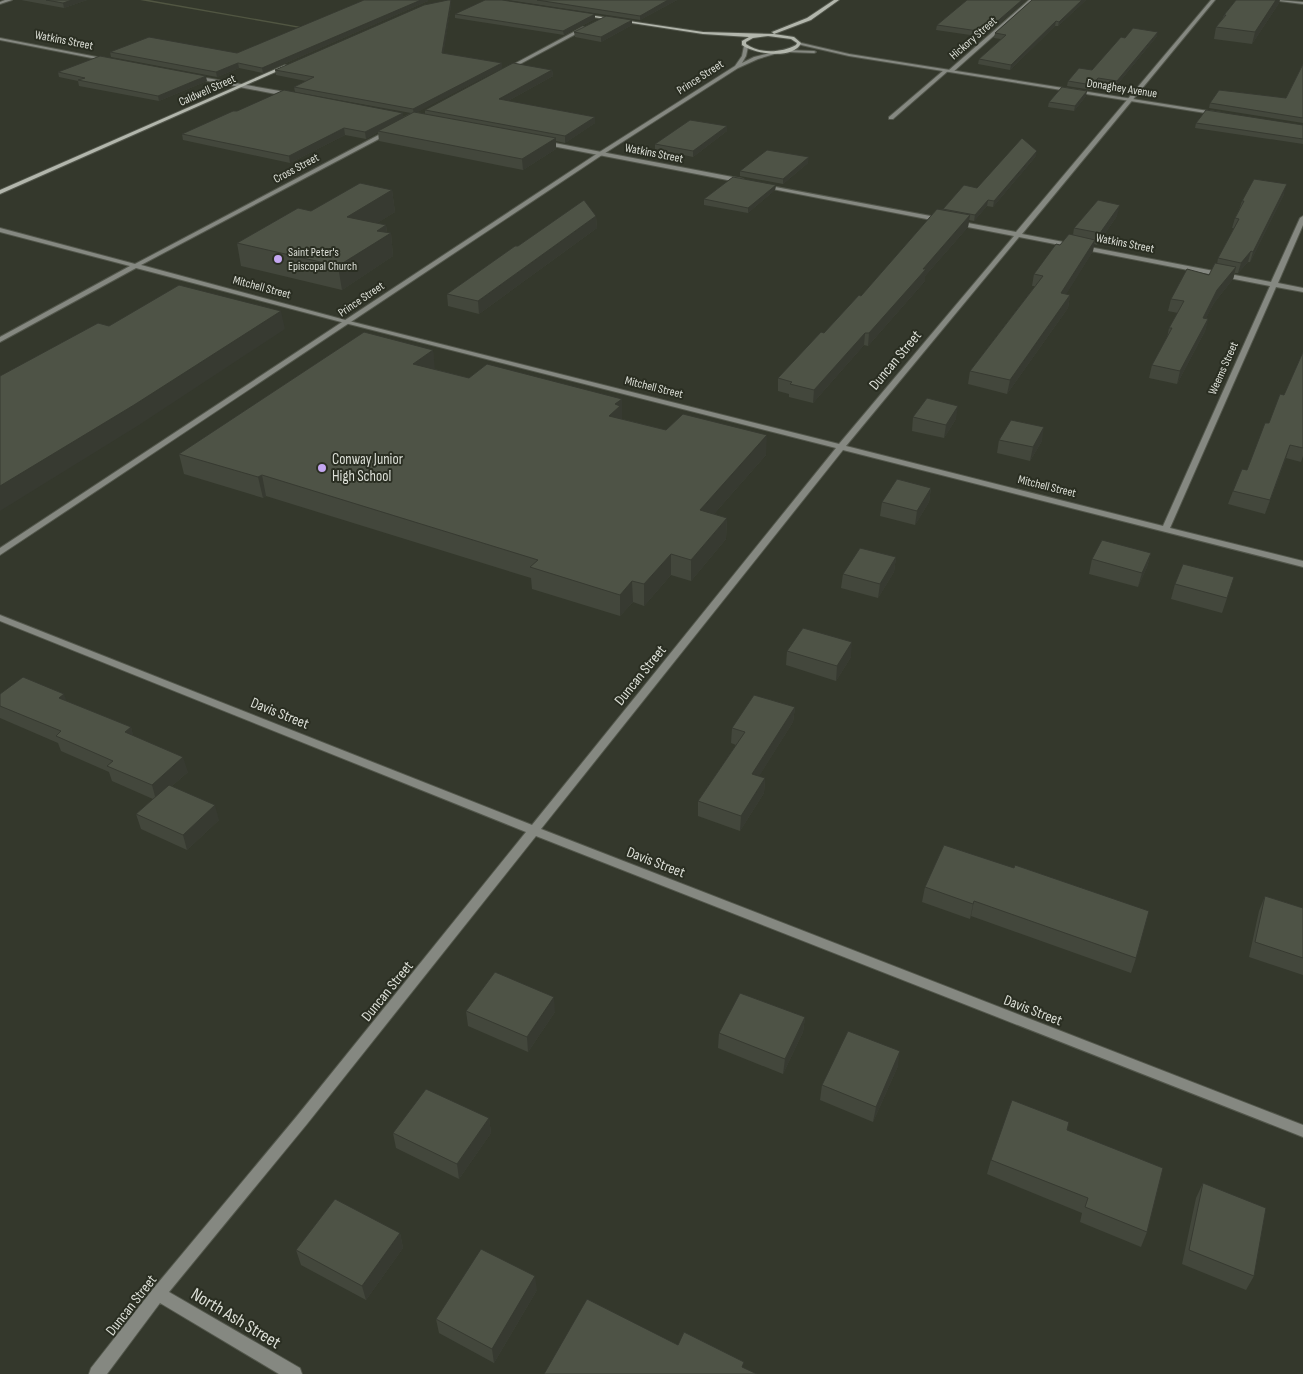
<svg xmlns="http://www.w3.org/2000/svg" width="1303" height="1374" viewBox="0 0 1303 1374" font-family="'Sofia Sans Condensed',sans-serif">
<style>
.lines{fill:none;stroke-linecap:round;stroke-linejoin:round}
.stream{fill:#515642;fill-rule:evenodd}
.minor-casing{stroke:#52564b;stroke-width:2}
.tertiary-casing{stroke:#52564b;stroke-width:2}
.secondary-casing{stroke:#52564b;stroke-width:2}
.minor{fill:#858881;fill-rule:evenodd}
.tertiary{fill:#858881;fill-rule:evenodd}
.secondary{fill:#b2b6ac;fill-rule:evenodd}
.wall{fill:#43473c}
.shaded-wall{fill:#373a31}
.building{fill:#4e5346;stroke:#373a31}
.poi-dot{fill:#c4a7f1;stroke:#2a2e22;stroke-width:2}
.labels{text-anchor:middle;stroke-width:4;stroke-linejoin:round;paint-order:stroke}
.far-street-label{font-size:12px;fill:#dcdfd7;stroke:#2a2e22}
.far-poi-label{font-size:12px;fill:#dcdfd7;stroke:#2a2e22;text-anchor:start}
.street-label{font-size:15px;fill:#dcdfd7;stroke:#2a2e22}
.poi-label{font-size:15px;fill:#dcdfd7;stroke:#2a2e22;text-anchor:start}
.near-street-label{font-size:18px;fill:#dcdfd7;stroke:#2a2e22}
</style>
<rect width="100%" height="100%" fill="#34382c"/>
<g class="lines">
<path class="stream" d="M140 0H149L313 29 311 30Z"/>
<defs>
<path id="minor" d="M5 0H12L0 4V2Z
M1029 0H1034L953 72H949V70Z
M1211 0H1215L1022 234 1271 282 1300 218 1303 216V225L1278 283 1303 288V292L1276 287 1170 528 1303 561V567L843 450 541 829 1303 1125V1137L536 836 307 1124 169 1292 300 1368 302 1374H279L160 1303 107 1374H89L91 1368 153 1289 297 1116 526 832 0 621V615L532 825 836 448 345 323 136 268 0 342V337L130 266 0 232V228L135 264 388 130H392V132L141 265 349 321 839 444 1014 236 762 187 759 185 760 184 1016 232ZM1019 237 1270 286 1163 526 846 446Z
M1277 0 1303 2V4L1279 1Z
M583 27 587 28 507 71 503 70Z
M0 38 107 59 109 60 107 61 0 40Z
M944 70 948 71 893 119H889V117Z
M195 76 291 93 294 95 291 97 193 78Z
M544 141 743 179 746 181 743 183 542 144 541 143Z"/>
<path id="tertiary" d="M797 42 849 54 1221 113 1218 115 849 56 797 44Z
M744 46 748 47 746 56 742 63 754 57 779 51 781 52 758 59 738 68 602 155 0 555V548L598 153 735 66 742 56Z
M786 50 814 51 816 52 814 53 788 52Z"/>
<path id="secondary" d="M834 0H839L811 20 774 34 794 37 801 43C794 60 754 54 742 45V41L749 37 703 34 580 15 582 14 703 32 774 34 772 32 807 18ZM768 36 791 39 797 43 796 45C781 53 760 54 746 44V42L753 38Z
M285 65 289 66 0 194V190Z"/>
</defs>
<use href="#minor" class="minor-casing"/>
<use href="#tertiary" class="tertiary-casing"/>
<use href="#secondary" class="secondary-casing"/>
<use href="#minor" class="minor"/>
<use href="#tertiary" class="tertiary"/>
<use href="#secondary" class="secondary"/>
</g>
<path class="wall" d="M21 0H87L64 8Z
M364 0H428V1L263 73 239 68 217 77 111 57 110 52 237 53Z
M508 0H677L640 20Z
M967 0H1026L984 37 936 30 937 25Z
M1032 0H1086L1058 26H1055L1010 70 978 64 979 59 1001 39 994 38 995 33Z
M1279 3 1252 44 1214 39 1216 27 1223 18 1224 15Z
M451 5 443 53 502 63V68L417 112 425 114V110L552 70 553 76 508 101 595 117V123L565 143 556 141V149L523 170 379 141 378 132 366 139 345 135 290 163 183 140 182 134 237 111 403 113V117L411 113 295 92 294 87 306 81 276 75 275 70Z
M455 14 595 19 564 35 455 18Z
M632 25 601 42 575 37 574 32Z
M1157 36 1116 86 1097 83 1092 90 1067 86 1068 81 1092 70 1125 38Z
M1303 64V123L1209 108 1210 103 1286 98Z
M58 72 207 81 159 101 79 86 78 81 59 77Z
M1086 96 1074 111 1048 107 1049 102Z
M1196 123 1303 125V144L1195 128Z
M727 126V131L693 157 655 149V144Z
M1036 156 993 207 987 206 974 221 969 220 968 227 925 276V281L868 346 864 345 813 403 789 397V394L778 391V378L861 296 942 210 943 209 977 188Z
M808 163 783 184 740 176V171Z
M776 185 775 190 748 213 704 205V199Z
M392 190 395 212 377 223 386 225 387 233H391L393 256 342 290 241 266 237 243 311 211Z
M1284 194 1250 262H1248L1238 273H1235L1233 279 1214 303 1206 318 1208 319 1205 331 1177 384 1149 378 1152 365 1167 338 1169 328 1178 313 1168 311 1171 299 1209 275 1217 264 1218 258 1234 228H1232L1235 218 1239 210 1242 201Z
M596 216 597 228 479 314 448 306 447 294 518 246Z
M1117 216 1097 245 1094 244 1093 251 1066 294 1070 295 1068 308 1007 394 968 384 970 371 1035 286H1032L1034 274 1060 245 1073 235 1074 228Z
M433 350 434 369 622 418V419L766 455 714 514 727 518 726 539 691 581 671 575 644 606 633 602 620 616 532 589 531 578 266 496 263 498 184 474 179 454Z
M1303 352V456L1301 462 1286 458 1265 514 1228 504 1233 491 1247 470 1269 423 1284 395Z
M913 417 956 419 944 438 912 431Z
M999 440 1042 441 1030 461 997 453Z
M931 488 929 502 915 525 880 516 882 502Z
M1151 553 1147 567 1138 587 1089 574 1092 559Z
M896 557 894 572 878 598 841 588 843 574Z
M1175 584 1229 592 1222 613 1171 599Z
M787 651 851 657 836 681 786 665Z
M0 694 66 701 131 727 133 736 188 772 172 786 219 820 187 850 141 829 136 814 153 799 112 781 109 772 61 751 58 743 0 718Z
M795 707 793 722 759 776 765 778 764 793 740 831 698 816V801L736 745 731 743 732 728Z
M944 845 1136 958 1131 973 971 916 970 919 922 902 925 887Z
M1265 896 1303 908V975L1249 957 1259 911Z
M466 1011 555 1012 528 1052 468 1026Z
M805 1017 803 1032 783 1074 718 1048 719 1033Z
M898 1066 873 1122 820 1100 822 1085Z
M489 1118 491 1133 459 1179 396 1148 393 1133Z
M1067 1130 1147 1232 1141 1247 1080 1222 1082 1213 987 1174 991 1160Z
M1203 1183 1254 1276 1246 1290 1182 1264 1196 1198Z
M400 1233 403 1248 366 1300 301 1265 296 1250Z
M537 1290 494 1363 439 1333 436 1319Z"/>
<path class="shaded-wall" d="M72 0H87L64 8 63 3Z
M421 0H428V1L263 73 262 68Z
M451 0V5L443 58 442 53Z
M668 0H677L640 20V16Z
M1022 0H1026L984 37 985 32Z
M1082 0H1086L1058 26 1059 22Z
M1276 0H1280L1279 3 1252 44 1255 32Z
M595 14V19L564 35 563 31Z
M632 20V25L601 42V37Z
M1056 21 1055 26 1010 70 1011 65Z
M1158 32 1157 36 1116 86 1117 81Z
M238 63 239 68 217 77 216 72Z
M502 63V68L414 114 413 109Z
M552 70 553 76 499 106V99Z
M206 76 207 81 159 101 158 96Z
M1098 78 1097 83 1092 90V85Z
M1087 91 1086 96 1074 111 1075 106Z
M403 113V119L378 131V132L366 139 365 132Z
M595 117V123L565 143V136Z
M727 126V131L693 157V151Z
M344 128 345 135 290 163 289 156Z
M556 138V149L523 170 522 159Z
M1037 151 1036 156 993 207 994 201Z
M809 157 808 163 783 184V179Z
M1287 184 1284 194 1250 262 1253 252Z
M776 185 775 190 748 213V208Z
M392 190 395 212 350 240 347 217Z
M988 200 987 206 974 221 975 215Z
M1120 205 1117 216 1097 245 1100 233Z
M970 215 968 227 925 276V281L868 346 869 333 923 269Z
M596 216 597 228 479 314 478 301Z
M386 225 387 235 391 233 393 256 342 290 338 266 377 231Z
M1095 240 1093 251 1059 306 1061 293Z
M1251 251 1248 262 1238 273 1241 263Z
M1236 267 1233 279 1214 303 1200 330 1203 318 1217 290Z
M1070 295 1068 308 1007 394 1010 380Z
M281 311 285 329 139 425 0 511V486Z
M1208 319 1205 331 1177 384 1180 371Z
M865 333 864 345 813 403 814 390Z
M433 350 435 369 415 383 413 364Z
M622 399V418L621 420 609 416 615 404Z
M958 406 956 419 944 438 946 425Z
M1044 427 1042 441 1030 461 1033 447Z
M767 435 766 455 699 531 700 510Z
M1290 445 1286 458 1265 514 1270 500Z
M262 475 266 496 263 498 258 477Z
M931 488 929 502 915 525 917 511Z
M727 518 726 539 691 581V560Z
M1151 553 1147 567 1138 587 1142 573Z
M671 554V575L644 606V584Z
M896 557 894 572 878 598 880 584Z
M632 581 633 602 620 616V595Z
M852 642 851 657 836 681 837 666Z
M64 694 69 708 59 698Z
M795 707 793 722 751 789 752 774Z
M131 727 135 742 125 732Z
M183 757 188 772 156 800 152 785Z
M765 778 764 793 740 831 741 816Z
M215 805 219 820 187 850 183 835Z
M974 901 971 916 970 919 973 904Z
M554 997 555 1012 528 1052 527 1037Z
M805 1017 803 1032 783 1074 785 1059Z
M900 1051 898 1066 873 1122 876 1107Z
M489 1118 491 1133 459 1179 457 1164Z
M400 1233 403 1248 366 1300 362 1286Z
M535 1276 537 1290 494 1363 492 1349Z"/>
<path class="building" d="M46 0H72L63 3Z
M364 0H421L262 68 238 63 216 72 110 52 149 37 237 53Z
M448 0H451L442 53 502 63 413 109 294 87 314 77 275 70 424 5Z
M485 0H502L595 14 563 31 455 14Z
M537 0H668L640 16Z
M967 0H1022L985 32 937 25Z
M1032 0H1082L1059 22 1056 21 1011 65 979 59 1006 35 995 33Z
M1236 0H1276L1255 32 1216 27 1226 15H1224Z
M606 16 632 20 601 37 574 32Z
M1133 28 1158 32 1117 81 1098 78 1092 85 1068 81 1079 68 1092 70 1121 37 1125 38Z
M100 56 206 76 158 96 78 80 85 78 58 72Z
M513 63 552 70 499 99 595 117 565 136 425 110Z
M1303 64V118L1210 103 1219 90 1286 98Z
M1062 87 1087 91 1075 106 1049 102Z
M284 90 403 113 365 132 344 128 289 156 182 134 233 111H237Z
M1206 110 1303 125V139L1196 123Z
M414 112 556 138 522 159 378 131Z
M690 120 727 126 693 151 655 144Z
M1022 138 1037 151 994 201 988 200 975 215 943 209 964 185 977 188Z
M767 150 809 157 783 179 740 171Z
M733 177 776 185 748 208 704 199Z
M1254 179 1287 184 1253 252 1251 251 1241 263 1218 258 1239 219 1235 218 1244 201H1242Z
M360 183 392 190 347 217 386 225 377 231 391 233 338 266 237 243 298 208 311 211Z
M584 200 596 216 478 301 447 294 515 246H518Z
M1098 200 1120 205 1100 233 1074 228Z
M937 209 970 215 923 269H926L869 333H865L814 390 790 384 792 382 778 378 821 332 824 333 859 295 861 296Z
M1069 234 1095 240 1061 293 1070 295 1010 380 970 371 1043 276 1034 274 1056 244 1060 245Z
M1215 263 1236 267 1217 290 1203 318 1208 319 1180 371 1152 365 1172 328H1169L1184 301 1171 299 1187 269 1209 275Z
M179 285 281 311 134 405 0 486V376L98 323 109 326Z
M364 332 433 350 413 364 469 378 487 364 622 399 615 404 620 406 609 416 666 430 683 414 767 435 700 510 727 518 691 560 671 554 644 584 632 581 620 595 530 567 538 560 262 475 258 477 179 454Z
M1303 352V448L1290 445 1270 500 1233 491 1242 469 1247 470 1265 423H1269L1280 394 1284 395Z
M927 398 958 406 946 425 913 417Z
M1011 420 1044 427 1033 447 999 440Z
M897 479 931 488 917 511 882 502Z
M1102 540 1151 553 1142 573 1092 559Z
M860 548 896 557 880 584 843 574Z
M1183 564 1234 577 1227 598 1175 584Z
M803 628 852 642 837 666 787 651Z
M23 677 64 694 59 698 131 727 125 732 183 757 152 785 107 766 113 761 56 736 61 731 0 706V694Z
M754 695 795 707 752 774 765 778 741 816 698 801 745 732 732 728Z
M169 785 215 805 183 835 136 814Z
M944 845 1014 868 1015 865 1149 911 1136 958 974 901 973 904 925 887Z
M1265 896 1303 908V958L1255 942Z
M495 972 554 997 527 1037 466 1011Z
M740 993 805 1017 785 1059 719 1033Z
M848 1031 900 1051 876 1107 822 1085Z
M426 1089 489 1118 457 1164 393 1133Z
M1012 1100 1069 1122 1067 1130 1163 1168 1147 1232 1085 1207 1088 1198 991 1160Z
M1203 1183 1266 1208 1254 1276 1189 1250Z
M335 1199 400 1233 362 1286 296 1250Z
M481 1249 535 1276 492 1349 436 1319Z
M587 1299 678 1345 684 1332 744 1362 742 1367 757 1374H544Z"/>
<g class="poi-dot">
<circle cx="278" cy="259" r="5"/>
<circle cx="322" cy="468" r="5"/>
</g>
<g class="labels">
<g class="far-street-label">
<text transform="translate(973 38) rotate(-41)" y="4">Hickory Street</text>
<text transform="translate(64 40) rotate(11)" y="4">Watkins Street</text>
<text transform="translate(700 77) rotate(-33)" y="4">Prince Street</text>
<text transform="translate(1122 88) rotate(9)" y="4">Donaghey Avenue</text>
<text transform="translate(207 90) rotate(-24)" y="4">Caldwell Street</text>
<text transform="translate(654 153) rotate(11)" y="4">Watkins Street</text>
<text transform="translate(296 168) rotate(-28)" y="4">Cross Street</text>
<text transform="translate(1125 243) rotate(11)" y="4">Watkins Street</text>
<text transform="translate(262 287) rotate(15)" y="4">Mitchell Street</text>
<text transform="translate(361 299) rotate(-34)" y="4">Prince Street</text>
<text transform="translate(1223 368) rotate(-66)" y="4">Weems Street</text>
<text transform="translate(654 387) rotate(14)" y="4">Mitchell Street</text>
<text transform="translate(1047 486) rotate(14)" y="4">Mitchell Street</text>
</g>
<g class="far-poi-label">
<text x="288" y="256">Saint Peter's<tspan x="288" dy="14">Episcopal Church</tspan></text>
</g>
<g class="street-label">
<text transform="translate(895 360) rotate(-50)" y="5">Duncan Street</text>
<text transform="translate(640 675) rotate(-51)" y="5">Duncan Street</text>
<text transform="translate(280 713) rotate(22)" y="5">Davis Street</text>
<text transform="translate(656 862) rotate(21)" y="5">Davis Street</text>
<text transform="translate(387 991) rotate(-51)" y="5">Duncan Street</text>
<text transform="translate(1033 1010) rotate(21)" y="5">Davis Street</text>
<text transform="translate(131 1305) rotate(-52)" y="5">Duncan Street</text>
</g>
<g class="poi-label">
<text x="332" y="464">Conway Junior<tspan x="332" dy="17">High School</tspan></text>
</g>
<g class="near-street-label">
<text transform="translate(236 1318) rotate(31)" y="6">North Ash Street</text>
</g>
</g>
</svg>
